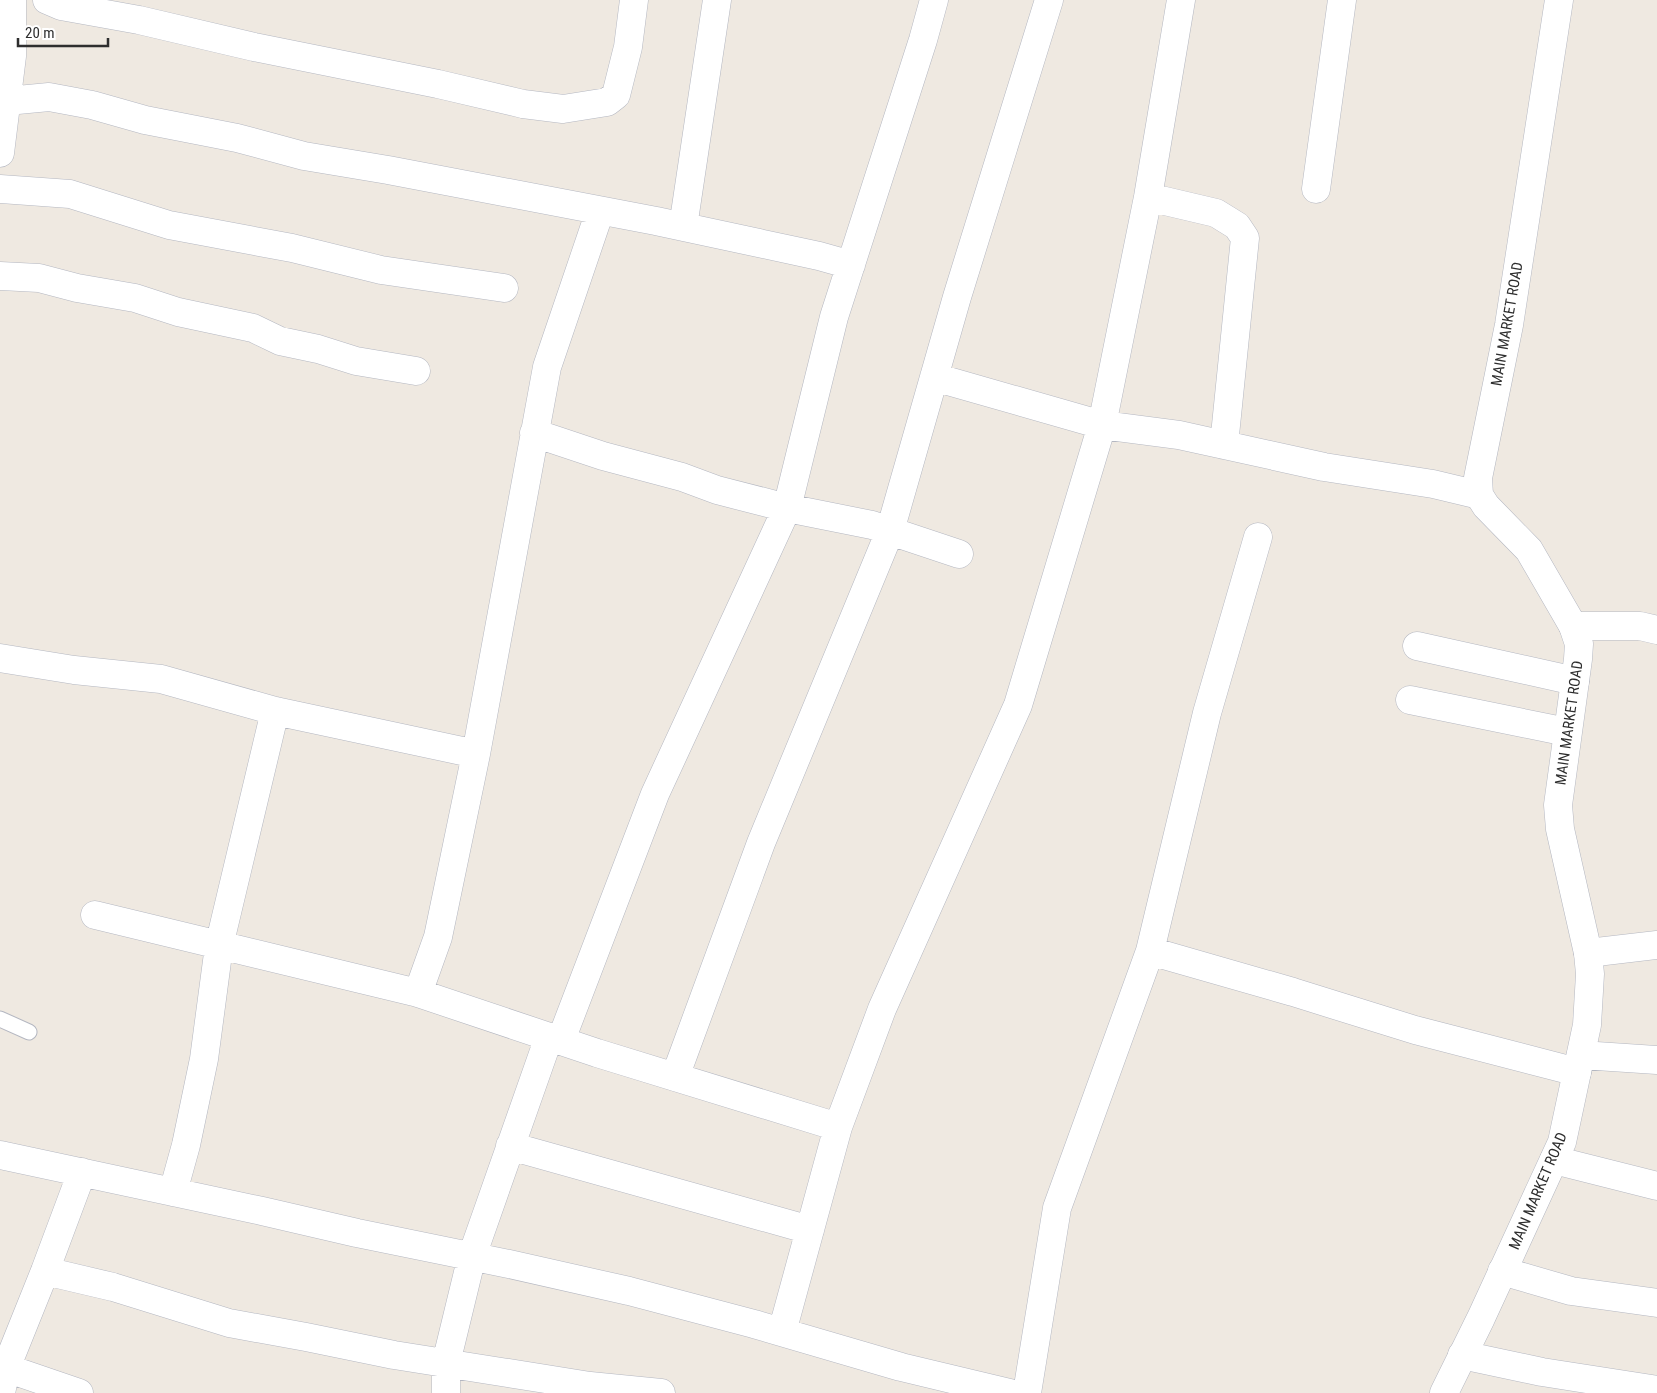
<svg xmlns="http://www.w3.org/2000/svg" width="1657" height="1393" viewBox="0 0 1657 1393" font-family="'Roboto Condensed',sans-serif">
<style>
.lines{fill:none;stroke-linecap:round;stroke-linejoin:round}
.service-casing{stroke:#b4b7c1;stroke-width:17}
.minor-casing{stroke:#b4b7c1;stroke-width:29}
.tertiary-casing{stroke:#b4b7c1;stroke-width:29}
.service{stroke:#fff;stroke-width:15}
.minor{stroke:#fff;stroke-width:28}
.tertiary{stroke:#fff;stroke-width:28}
.labels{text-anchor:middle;stroke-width:4;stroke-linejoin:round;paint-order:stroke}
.street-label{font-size:15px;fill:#2e2e2e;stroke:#fff}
</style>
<rect width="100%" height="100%" fill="#efe9e1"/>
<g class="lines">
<defs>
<path id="service" d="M0 1019 29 1032"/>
<path id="minor" d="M47 0 61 6 139 20 254 47 438 84 523 104 563 109 607 102 616 95 628 47 634 0
M7 101 49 97 92 105 145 120 237 138 304 156 388 170 656 221 819 256 851 265
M0 153 12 56V0
M0 189 70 194 169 225 292 248 381 270 504 288
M1316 189 1342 0
M1148 197 1216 213 1237 226 1245 238 1224 445
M683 227 717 0
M0 276 39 278 77 288 135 298 178 312 253 328 280 341 318 349 356 361 416 371
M934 377 1102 425 1179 435 1324 467 1433 484 1479 495
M534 433 603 456 682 477 717 490 787 508 872 525 959 554
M1573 626H1640L1657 630
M1417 646 1575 681
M0 658 74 670 161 679 275 711 476 754
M1410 700 1567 732
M95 915 418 993 597 1053 838 1127
M1150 951 1293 992 1415 1030 1577 1072
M1588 953 1657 945
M418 993 438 937 476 754 547 367 600 211
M561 1040 655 794 787 508 834 317 923 40 934 0
M1581 1055 1657 1060
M675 1077 761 843 890 531 957 297 1049 0
M510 1146 810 1230
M0 1155 262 1211 357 1233 509 1264 629 1291 754 1324 901 1367 1010 1393
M1554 1160 1657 1186
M173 1192 186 1145 204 1059 219 946 275 711
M45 1271 113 1287 229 1323 306 1337 394 1355 590 1386 661 1393
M1502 1271 1571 1291 1657 1303
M782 1332 838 1127 882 1009 1018 705 1102 425 1148 197 1181 0
M1462 1355 1542 1372 1657 1390
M0 1366 79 1393
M1 1393 6 1368 45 1271 82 1172
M446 1393V1363L472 1256 549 1037
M1027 1393 1057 1208 1150 951 1207 713 1258 537"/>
<path id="tertiary" d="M1444 1393 1481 1318 1562 1142 1587 1025 1590 974 1588 953 1560 829 1558 805 1578 659 1579 644 1573 626 1529 550 1486 506 1479 495 1478 478 1509 325 1559 0"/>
</defs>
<use href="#service" class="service-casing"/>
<use href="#minor" class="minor-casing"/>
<use href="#tertiary" class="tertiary-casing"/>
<use href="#service" class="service"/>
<use href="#minor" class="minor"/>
<use href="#tertiary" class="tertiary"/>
</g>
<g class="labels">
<g class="street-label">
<text transform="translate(1507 324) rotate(-80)" y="5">MAIN MARKET ROAD</text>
<text transform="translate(1569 723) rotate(-82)" y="5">MAIN MARKET ROAD</text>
<text transform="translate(1538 1191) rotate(-67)" y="5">MAIN MARKET ROAD</text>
</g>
</g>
<path d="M18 38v8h90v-8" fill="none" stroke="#2e2e2e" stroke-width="2.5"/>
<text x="25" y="38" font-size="15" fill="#2e2e2e" stroke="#ffffff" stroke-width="4" paint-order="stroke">20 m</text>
</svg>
